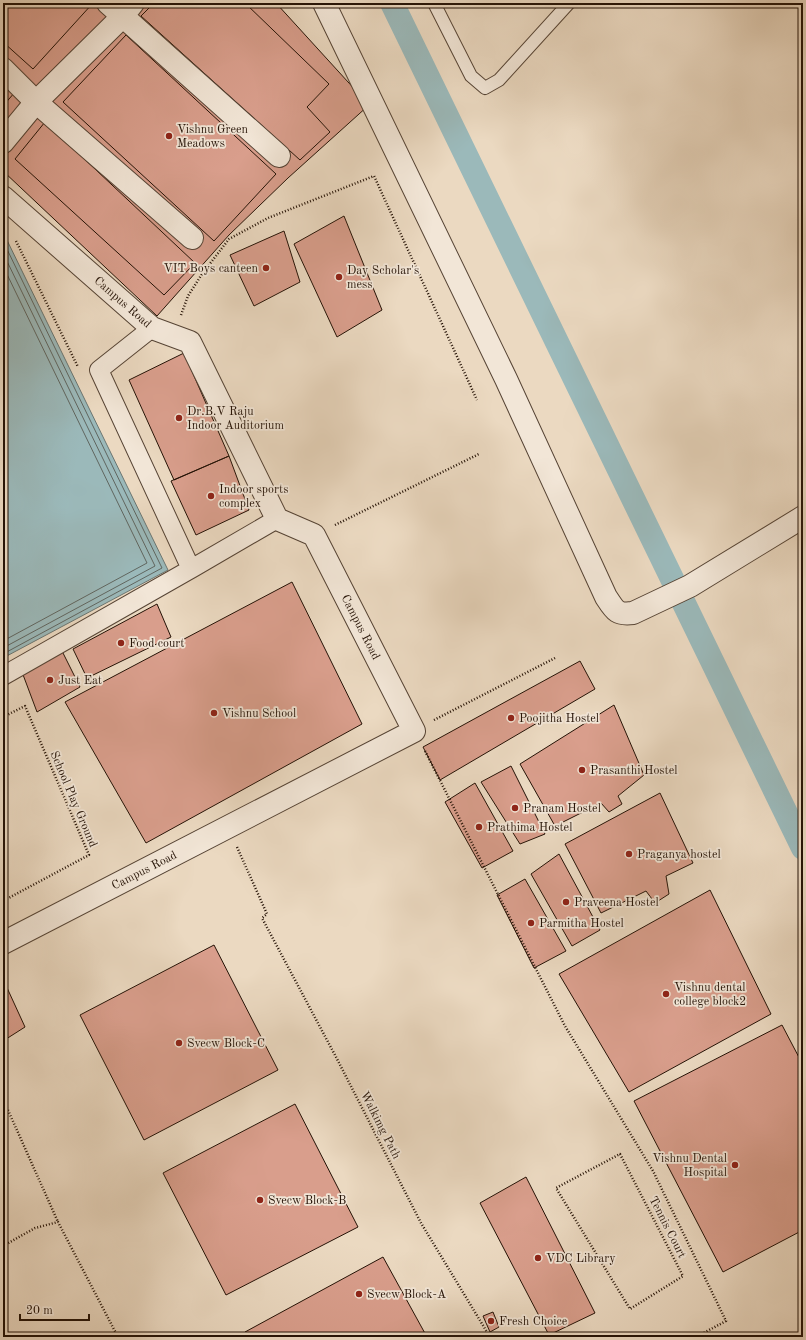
<svg xmlns="http://www.w3.org/2000/svg" width="806" height="1340" viewBox="0 0 806 1340" font-family="'Old Standard TT',serif">
<style>
.water{fill:#9bb9ba;stroke:#6b7672}
.lines{fill:none;stroke-linecap:round;stroke-linejoin:round}
.shore{stroke:#606660;stroke-width:1}
.canal{stroke:#9bb9ba;stroke-width:24}
.building{fill:#d99e8c;stroke:#241206}
.service-casing{stroke:#564435;stroke-width:14}
.pedestrian-casing{stroke:#564435;stroke-width:20}
.minor-casing{stroke:#564435;stroke-width:24}
.path{stroke:#241206;stroke-width:2.5;stroke-dasharray:1 2;stroke-linecap:butt}
.service{stroke:#f2e6d7;stroke-width:12}
.pedestrian{stroke:#f2e6d7;stroke-width:18}
.minor{stroke:#f2e6d7;stroke-width:22}
.poi-dot{fill:#8f2418;stroke:#f2e6d7;stroke-width:1.5}
.labels{text-anchor:middle;stroke-width:3.5;stroke-linejoin:round;paint-order:stroke}
.poi-label{font-size:12px;fill:#241206;stroke:#f2e6d7;text-anchor:start}
.street-label{font-size:12px;fill:#241206;stroke:#f2e6d7}
</style>
<rect width="100%" height="100%" fill="#ebd9c1"/>
<filter id="stains"><feTurbulence type="fractalNoise" baseFrequency=".005" numOctaves="4"/><feColorMatrix values="0 0 0 0 .2 0 0 0 0 .09 0 0 0 0 .02 0 0 0 .5 -.17"/></filter>
<radialGradient id="worn" r=".72"><stop offset=".6" stop-color="#630" stop-opacity="0"/><stop offset="1" stop-color="#630" stop-opacity=".3"/></radialGradient>
<path class="water" d="M3 232 168 570 3 658Z"/>
<g class="lines">
<path class="shore" d="M3 241 162 568 3 654
M3 253 155 566 3 648
M3 266 147 563 3 641"/>
<path class="canal" d="M392 3 803 848"/>
</g>
<path class="building" d="M3 3H276L369 105 288 178 229 235 157 316 3 171Z
M3 3H93L33 69 3 42Z
M154 3H245L329 84 307 107 330 132 300 160 141 16Z
M126 35 276 174 214 241 63 102Z
M3 81 15 92 3 106Z
M45 122 195 263 164 295 15 159Z
M344 216 382 310 337 337 294 244Z
M284 231 300 282 254 306 230 255Z
M184 353 229 456 174 480 129 380Z
M229 456 249 510 196 535 171 481Z
M292 582 362 724 146 843 65 702Z
M157 604 171 637 87 678 73 649Z
M62 651 80 687 37 712 22 672Z
M580 661 595 689 440 780 423 747Z
M614 705 644 775 618 796 622 804 609 812 601 803 555 826 520 764Z
M511 766 545 834 520 844 481 782Z
M475 783 513 851 482 868 445 802Z
M660 793 693 863 666 876 669 894 655 903 646 891 601 913 565 844Z
M559 854 600 930 572 946 531 874Z
M525 879 566 951 534 968 497 895Z
M710 890 771 1014 629 1092 559 974Z
M214 945 278 1070 144 1140 80 1015Z
M3 979 25 1027 3 1041Z
M782 1025 803 1065V1230L723 1272 634 1101Z
M295 1104 358 1227 226 1295 163 1173Z
M526 1177 595 1313 549 1335 480 1203Z
M383 1257 427 1337H248L245 1332Z
M493 1312 499 1327 490 1332 483 1316Z"/>
<g class="lines">
<defs>
<path id="service" d="M434 3 471 76 485 88 499 80 569 3"/>
<path id="pedestrian" d="M191 569 277 519
M3 676 191 569 99 370 152 328"/>
<path id="minor" d="M108 3 279 156
M324 3 506 379 606 597C615 611 617 615 633 613L690 586 803 517
M3 69 36 102 192 238
M3 142 36 102 122 17 133 3
M3 197 152 328 190 342 277 519 314 535 414 731 3 943"/>
</defs>
<use href="#service" class="service-casing"/>
<use href="#pedestrian" class="pedestrian-casing"/>
<use href="#minor" class="minor-casing"/>
<path class="path" d="M16 241 78 367
M181 315 188 296 202 274 229 239 268 218 374 176 477 400
M335 525 479 454
M3 717 25 706 89 855 3 901
M434 720 555 658
M425 751 565 1026 653 1171 726 1321 696 1337
M237 847 267 914 262 918 336 1057 421 1223 490 1337
M3 1099 58 1222
M620 1154 683 1276 630 1309 556 1188Z
M3 1246 35 1228 58 1222 118 1337"/>
<use href="#service" class="service"/>
<use href="#pedestrian" class="pedestrian"/>
<use href="#minor" class="minor"/>
</g>
<g class="poi-dot">
<circle cx="169" cy="136" r="4"/>
<circle cx="266" cy="268" r="4"/>
<circle cx="339" cy="277" r="4"/>
<circle cx="179" cy="418" r="4"/>
<circle cx="211" cy="496" r="4"/>
<circle cx="121" cy="643" r="4"/>
<circle cx="50" cy="680" r="4"/>
<circle cx="214" cy="713" r="4"/>
<circle cx="511" cy="718" r="4"/>
<circle cx="582" cy="770" r="4"/>
<circle cx="515" cy="808" r="4"/>
<circle cx="479" cy="827" r="4"/>
<circle cx="629" cy="854" r="4"/>
<circle cx="566" cy="902" r="4"/>
<circle cx="531" cy="923" r="4"/>
<circle cx="666" cy="994" r="4"/>
<circle cx="179" cy="1043" r="4"/>
<circle cx="735" cy="1165" r="4"/>
<circle cx="260" cy="1200" r="4"/>
<circle cx="538" cy="1258" r="4"/>
<circle cx="359" cy="1294" r="4"/>
<circle cx="491" cy="1321" r="4"/>
</g>
<g class="labels">
<g class="poi-label">
<text x="177" y="133">Vishnu Green<tspan x="177" dy="14">Meadows</tspan></text>
<text x="258" y="272" text-anchor="end">VIT Boys canteen</text>
<text x="347" y="274">Day Scholar's<tspan x="347" dy="14">mess</tspan></text>
<text x="187" y="415">Dr.B.V Raju<tspan x="187" dy="14">Indoor Auditorium</tspan></text>
<text x="219" y="493">Indoor sports<tspan x="219" dy="14">complex</tspan></text>
<text x="129" y="647">Food court</text>
<text x="58" y="684">Just Eat</text>
<text x="222" y="717">Vishnu School</text>
<text x="519" y="722">Poojitha Hostel</text>
<text x="590" y="774">Prasanthi Hostel</text>
<text x="523" y="812">Pranam Hostel</text>
<text x="487" y="831">Prathima Hostel</text>
<text x="637" y="858">Praganya hostel</text>
<text x="574" y="906">Praveena Hostel</text>
<text x="539" y="927">Parmitha Hostel</text>
<text x="674" y="991">Vishnu dental<tspan x="674" dy="14">college block2</tspan></text>
<text x="187" y="1047">Svecw Block-C</text>
<text x="727" y="1162" text-anchor="end">Vishnu Dental<tspan x="727" dy="14">Hospital</tspan></text>
<text x="268" y="1204">Svecw Block-B</text>
<text x="546" y="1262">VDC Library</text>
<text x="367" y="1298">Svecw Block-A</text>
<text x="499" y="1325">Fresh Choice</text>
</g>
<g class="street-label">
<text transform="translate(123 302) rotate(41)" y="4">Campus Road</text>
<text transform="translate(361 627) rotate(63)" y="4">Campus Road</text>
<text transform="translate(74 799) rotate(67)" y="4">School Play Ground</text>
<text transform="translate(144 870) rotate(-27)" y="4">Campus Road</text>
<text transform="translate(381 1125) rotate(63)" y="4">Walkimg Path</text>
<text transform="translate(668 1227) rotate(63)" y="4">Tennis Court</text>
</g>
</g>
<rect width="806" height="1340" fill="none" stroke="#ebd9c1" stroke-width="16"/>
<rect x="4" y="4" width="798" height="1332" fill="none" stroke="#241206" stroke-width="2"/>
<rect x="8" y="8" width="790" height="1324" fill="none" stroke="#241206"/>
<path d="M20 1314v6h69v-6" fill="none" stroke="#241206" stroke-width="2"/>
<text x="26" y="1314" font-size="12" fill="#241206" stroke="#f2e6d7" stroke-width="3" paint-order="stroke">20 m</text>
<rect width="100%" height="100%" filter="url(#stains)"/>
<rect width="100%" height="100%" fill="url(#worn)"/>
</svg>
